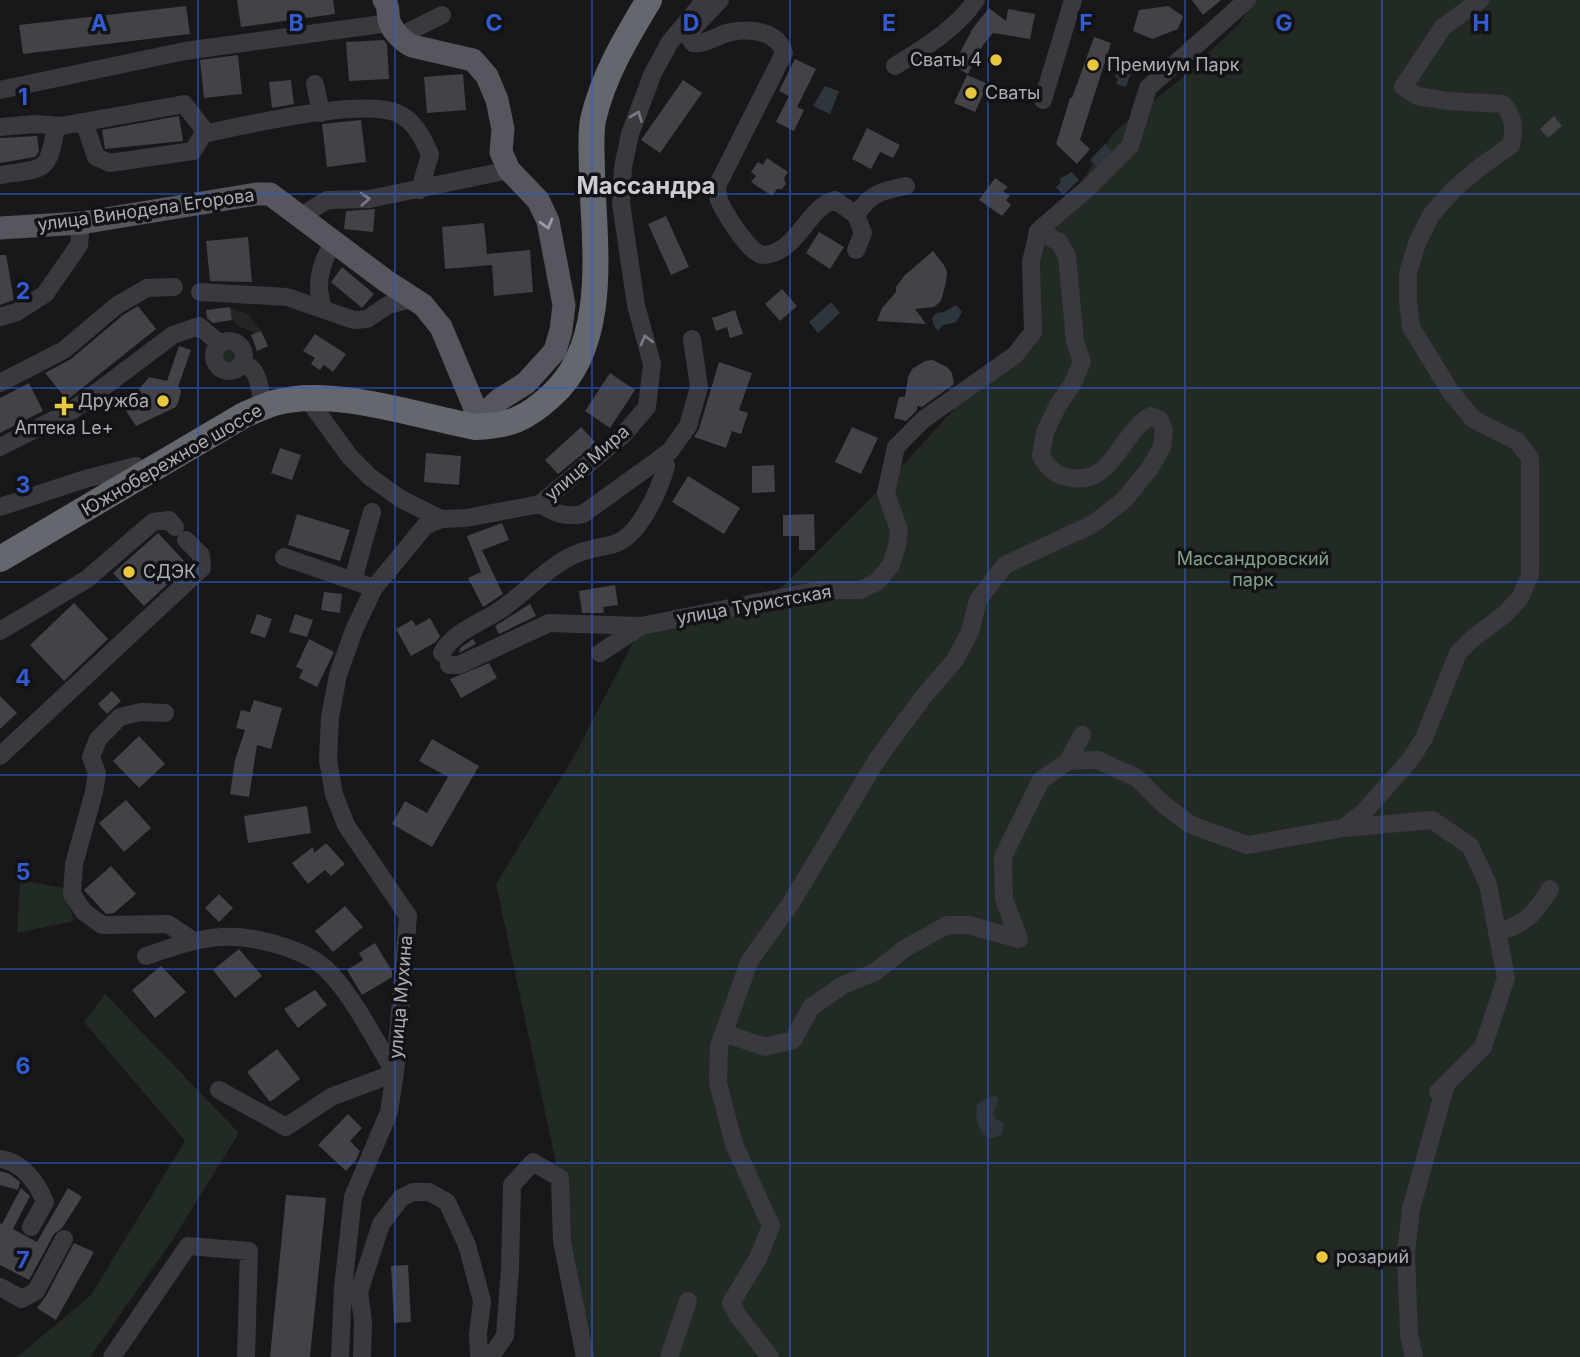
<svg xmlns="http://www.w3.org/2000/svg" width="1580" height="1357" viewBox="0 0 1580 1357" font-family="Inter,sans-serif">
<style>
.built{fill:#242427}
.green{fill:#222a24}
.water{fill:#2e353d}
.building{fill:#424247}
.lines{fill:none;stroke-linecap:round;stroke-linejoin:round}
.minor{stroke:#39393f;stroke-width:18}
.major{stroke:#55565e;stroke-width:23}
.highway{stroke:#65676f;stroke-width:26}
.oneway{stroke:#787982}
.oneway2{stroke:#9a9ca7}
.grid{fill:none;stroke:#325cd3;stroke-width:2;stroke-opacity:0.55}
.poi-dot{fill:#e8c741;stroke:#131315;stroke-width:2.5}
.labels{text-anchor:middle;stroke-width:7;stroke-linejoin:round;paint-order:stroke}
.poi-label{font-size:18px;fill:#abadb9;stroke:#131315;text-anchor:start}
.street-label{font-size:18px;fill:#abadb9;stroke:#131315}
.park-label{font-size:18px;fill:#83a389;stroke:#131315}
.district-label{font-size:24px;font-weight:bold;fill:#cccdd5;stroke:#131315}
.grid-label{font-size:23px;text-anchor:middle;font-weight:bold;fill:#325cd3;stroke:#131315;stroke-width:7;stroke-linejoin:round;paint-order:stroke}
</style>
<rect width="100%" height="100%" fill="#18181a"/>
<path class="built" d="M230 308 248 314 261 331 255 333 240 327 232 320Z"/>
<path class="green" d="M1256 0H1580V1357H593L564 1200 496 884 572 760 644 621 762 602 784 585 890 479 1036 320 1034 242 1081 182 1114 132 1182 78 1239 24Z
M220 357a8 8 0 1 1 16 0a8 8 0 1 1-16 0Z
M20 880 63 888 74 921 17 933Z
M105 994 239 1133 172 1241 90 1357H17L91 1295 185 1141 84 1022Z"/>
<path class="water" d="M1123 66 1132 70 1126 87 1116 84 1118 79 1115 77 1118 70 1120 71Z
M825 86 839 91 830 114 813 106Z
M1105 144 1112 151 1098 167 1090 160Z
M1072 172 1079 180 1063 195 1056 187 1061 182 1059 179Z
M831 302 840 313 818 333 809 322Z
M956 305 962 312 956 322 943 325 938 331 934 326 932 318 936 313 944 312Z
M995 1096 999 1098 993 1114 996 1119 1004 1123 1002 1135 989 1139C977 1128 975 1120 977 1105L986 1098Z"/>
<path class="building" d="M237 0H333L335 14 241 27Z
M1192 0H1221L1203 15Z
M186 6 190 34 23 54 19 25Z
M1168 6 1183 16 1178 29 1152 39 1133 31 1139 10Z
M989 8 1006 21 1008 9 1035 14 1030 39 993 33 983 45 968 74 953 66 973 28Z
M1094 37 1111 43 1080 140 1090 149 1077 164 1056 144 1070 98H1072Z
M384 40 387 44 389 79 349 81 346 42Z
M238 55 242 94 204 98 200 60Z
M795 59 816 69 797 107 804 110 794 131 776 122 789 96 779 91Z
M463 74 466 110 427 113 424 77Z
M967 75 988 84 975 112 954 103Z
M291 80 294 104 272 108 269 82Z
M683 80 702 93 660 153 641 140Z
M179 116 183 141 105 149 102 130Z
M1554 116 1562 126 1548 138 1540 129Z
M361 120 366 162 327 167 322 124Z
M867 128 900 145 893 158 880 152 871 169 852 159Z
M37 136 39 151 35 157 0 163V138Z
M767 158 788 172 784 178 786 184 782 189H777L772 196 751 182 756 176 751 172 758 162 763 165Z
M995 178 1008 187 1003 191 1010 196 1006 200 1011 205 1002 216 979 200Z
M375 209 373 232 344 229 346 211Z
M666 216 689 267 671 275 648 224Z
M484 223 487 254 530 250 533 292 494 296 492 265 445 269 442 227Z
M819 232 844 247 830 269 806 253Z
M248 237 252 282 210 281 206 241Z
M933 251 944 265 947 272 946 282 941 301 934 307 915 309 926 324 877 321 882 308 896 292V287L904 276Z
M0 255H6L14 300 0 305Z
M342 267 374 294 362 308 331 282Z
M782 289 797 306 780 321 765 304Z
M138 306 156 329 67 400 45 373 71 359 123 315Z
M230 307 232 320 213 323 207 318 206 310Z
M735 310 743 334 730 338 727 327 716 331 712 318Z
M261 331 268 346 257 351 251 335Z
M315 334 346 354 333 372 324 365 320 370 311 364 315 358 303 351Z
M179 346 191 350 178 387 181 391 179 400 176 407 136 426 124 408 149 377 167 381Z
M933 360 947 367 952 373 954 384 922 407 917 406V410L906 421 894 418 899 397H905L908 377 912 369 925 361Z
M719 362 752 373 739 410 748 413 741 434 732 431 726 448 694 437 699 429Z
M610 373 635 390 610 428 585 411Z
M29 383 43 411 0 433V398Z
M581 427 596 443 558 474 545 460Z
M852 427 878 438 861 474 835 462Z
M280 448 301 455 292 480 271 473Z
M426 453 461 456 459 485 424 482Z
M774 465 775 492 752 493V466Z
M688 476 740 508 724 534 672 502Z
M297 514 350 530 340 561 288 545Z
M814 514 815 550H799V536H783V515Z
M502 523 509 540 482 550 503 594 483 607 468 578 481 572 467 536Z
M158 533 188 565 144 606 113 573Z
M615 585 618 605 603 607 604 613H582L579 591Z
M324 592 342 594 340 613 321 610Z
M74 603 108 639 64 681 30 645Z
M530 604 536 616 499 634 495 626Z
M257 614 272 619 265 638 250 633Z
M295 614 313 620 307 637 289 632Z
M430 618 440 636 436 642 411 656 396 629 412 620 416 626Z
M309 639 334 652 317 687 299 678 303 670 296 667Z
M473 639 476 644 459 653 460 648Z
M489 663 497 678 461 698 450 679Z
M112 691 121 701 107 714 98 704Z
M0 696 17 713 0 729Z
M254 700 282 708 271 749 257 745 249 797 230 794 235 760 245 730 236 728 241 710 250 712Z
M139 736 165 764 139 788 113 761Z
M432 739 479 766 432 847 392 824 405 801 427 813 448 777 419 761Z
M126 800 151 828 124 852 99 823Z
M307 806 311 833 248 843 244 816Z
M326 843 345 864 331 876 325 870 308 884 292 863 313 847 314 853Z
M111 866 136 894 114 913 106 914 84 890Z
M219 894 233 908 219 922 205 908Z
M345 906 363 927 333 952 315 931Z
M375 943 392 971V977L362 995 347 970 363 960 359 953Z
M239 949 262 976 235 998 213 970Z
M161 966 186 992 155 1018 132 990Z
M315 990 327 1005 298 1028 284 1009Z
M277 1049 300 1079 270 1102 247 1072Z
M348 1114 362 1128 350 1141 360 1151 356 1160 346 1171 318 1145Z
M0 1171 10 1174 20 1182 18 1190 0 1185Z
M21 1188 30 1196 13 1229 37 1242 68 1188 82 1197 62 1228 54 1234 29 1280 0 1265V1223L2 1224Z
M286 1195 326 1198 310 1357H270Z
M74 1243 94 1252 56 1320 37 1308 46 1296Z
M408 1265 411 1322 394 1323 391 1266Z"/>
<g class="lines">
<path class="minor" d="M720 0 694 27 688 36 693 43C707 45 718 34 731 32 750 28 778 31 784 53L718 184C717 190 717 195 719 200 724 212 750 255 763 255 798 253 807 207 835 200L856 215 863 233 856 250
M400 36 442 15
M895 66C924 48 956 29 976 0
M315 84 321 113
M0 90 185 51 389 23
M1043 100 1073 0
M0 127 35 124 62 126
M203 134C246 125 360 98 397 113 415 121 422 137 430 154L420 190
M0 175C45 168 48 174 56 127 99 119 142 112 184 104L205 131 193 151 110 163 96 157 84 122
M856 215C871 193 881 191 906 186
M301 216 327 200 369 199 509 170
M200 292 287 297 354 320 367 319 388 305 415 298
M322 308C322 301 320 297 319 291 318 273 324 257 334 242
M0 317 17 312 45 294 79 245 81 223
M214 356a15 15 0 1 1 30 0a15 15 0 1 1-30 0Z
M243 363C256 368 259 381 261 395
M0 383 64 350 116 306 147 288 174 287
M307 398 350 457 370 477 401 499 441 519 466 518 540 504 623 435 647 407 652 364 636 305 621 203 623 167 630 134 653 73 670 42 705 0
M0 447 73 410 173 335 199 326 220 344
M658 460 670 451 688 426 699 387 692 339
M0 507 85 479 136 466
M284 557 374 588
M353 580 372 512
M0 631 87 579 153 522 169 520 175 527
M442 653C452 633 478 624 497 612 521 597 539 575 564 560 582 549 595 549 614 544 639 537 660 489 666 466L658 460 583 514C566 518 555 513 540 504
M600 653 641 626
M449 665H459L549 623 641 626 820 590H861L877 582 891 565 897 546 899 530 886 493 896 447 924 419 1015 355 1033 332 1031 262 1038 231 1089 187 1130 146 1148 88 1247 0
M165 713 141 712 120 717 98 739 91 757 97 773 94 792 74 864 72 894 84 912 102 925 168 924 192 940
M0 756 202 568 201 555 186 540
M1068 761 1098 760 1137 778 1163 804 1191 825 1247 845 1343 828 1363 813 1410 760 1424 738 1458 653 1472 639 1505 614 1520 598 1530 575V458L1517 441 1473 419 1450 391 1411 327 1408 301V273L1417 243 1431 215 1453 190 1480 167 1511 145C1515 129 1514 117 1503 104L1448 101 1417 96 1403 87 1443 27 1480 0
M1343 828 1432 820 1470 846 1488 884 1506 978 1483 1047 1438 1092
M1497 933C1527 922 1533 916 1550 889
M146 956C201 937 231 928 288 948 304 954 318 960 330 973 354 998 376 1042 395 1073
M724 1033 765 1047 793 1040 811 1007 843 985 875 972 904 949 947 925H969L1019 939 1004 899 1003 857 1041 780 1068 761 1082 735
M219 1090 286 1127 331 1097 395 1073
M0 1159C22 1162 37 1182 45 1202L31 1227
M0 1287 22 1299 36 1291 64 1239
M112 1357 188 1246 249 1251 246 1357
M340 1357 343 1288 353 1197 389 1112 395 1073 408 916 346 825 334 794 328 760 330 717 338 675 354 630 374 588 425 526 441 519
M362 1357 363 1321 359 1292 381 1224 401 1198 413 1192H429L447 1202 467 1245 482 1301 478 1334 479 1357
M481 1357 494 1352 505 1336 510 1268 512 1185 533 1162 560 1178 562 1241 585 1357
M669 1357 688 1301
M770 1357 738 1316 731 1303 758 1258 771 1226 734 1144 718 1083 719 1046 750 960 791 903 878 758 924 696 955 660 970 632 978 600 1005 565 1093 524 1124 500 1150 468 1162 447 1164 430 1160 420 1151 416C1121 431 1114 485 1071 478 1056 476 1049 469 1041 456L1045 432 1058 405 1072 385 1082 362 1075 341 1067 256 1059 242 1038 231
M1414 1357 1409 1335 1406 1253 1411 1209 1446 1084"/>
<path class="major" d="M0 228 81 223 256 194H270L386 281 423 305 441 327 479 418 499 400 526 383 555 351 561 330 564 305 548 221 538 200 509 170 501 152 503 129 497 100 487 76 473 60 412 46C404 42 393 32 390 23 386 14 391 9 384 0"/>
<path class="highway" d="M0 559 244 415C254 411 264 406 274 403 331 386 417 416 475 427 509 426 526 419 551 396 610 344 594 244 592 174 592 156 590 137 593 120 603 76 626 38 649 0"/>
</g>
<defs><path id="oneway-chevron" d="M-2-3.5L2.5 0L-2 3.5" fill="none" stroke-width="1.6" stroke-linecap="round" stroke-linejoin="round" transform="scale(1.75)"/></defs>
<g class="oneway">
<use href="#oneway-chevron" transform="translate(637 116) rotate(-69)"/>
<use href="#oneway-chevron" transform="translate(365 199) rotate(-3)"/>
<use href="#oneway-chevron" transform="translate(646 340) rotate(-105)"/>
</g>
<use class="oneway2" href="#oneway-chevron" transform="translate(547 224) rotate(74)"/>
<path class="grid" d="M198 0V1357M395 0V1357M592 0V1357M790 0V1357M988 0V1357M1185 0V1357M1382 0V1357M0 194H1580M0 388H1580M0 582H1580M0 775H1580M0 969H1580M0 1163H1580"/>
<g class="poi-dot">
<circle cx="996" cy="60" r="7"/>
<circle cx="1093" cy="65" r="7"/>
<circle cx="971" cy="93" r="7"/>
<circle cx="163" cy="401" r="7"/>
<path d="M60.5 395.5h7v7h7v7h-7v7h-7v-7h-7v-7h7z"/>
<circle cx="129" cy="572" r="7"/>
<circle cx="1322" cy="1257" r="7"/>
</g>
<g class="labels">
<g class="poi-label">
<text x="982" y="66" text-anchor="end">Сваты 4</text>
<text x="1107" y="71">Премиум Парк</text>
<text x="985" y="99">Сваты</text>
<text x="149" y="407" text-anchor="end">Дружба</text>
<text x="64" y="434" text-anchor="middle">Аптека Le+</text>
<text x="143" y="578">СДЭК</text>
<text x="1336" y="1263">розарий</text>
</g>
<g class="street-label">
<text transform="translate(146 210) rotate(-8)" y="6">улица Винодела Егорова</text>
<text transform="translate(172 460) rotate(-30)" y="6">Южнобережное шоссе</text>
<text transform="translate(587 463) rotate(-41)" y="6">улица Мира</text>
<text transform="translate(754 605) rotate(-10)" y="6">улица Туристская</text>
<text transform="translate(401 997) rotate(-85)" y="6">улица Мухина</text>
</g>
<g class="park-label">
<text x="1253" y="565">Массандровский<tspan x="1253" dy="21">парк</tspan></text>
</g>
<g class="district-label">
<text x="646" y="194">Массандра</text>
</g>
</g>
<g class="grid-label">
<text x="99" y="31">A</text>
<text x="296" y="31">B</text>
<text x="494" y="31">C</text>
<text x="691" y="31">D</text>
<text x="889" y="31">E</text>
<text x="1086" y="31">F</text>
<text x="1284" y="31">G</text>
<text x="1481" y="31">H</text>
<text x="23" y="105">1</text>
<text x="23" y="299">2</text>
<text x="23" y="493">3</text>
<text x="23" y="686">4</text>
<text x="23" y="880">5</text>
<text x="23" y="1074">6</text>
<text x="23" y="1268">7</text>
</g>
</svg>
